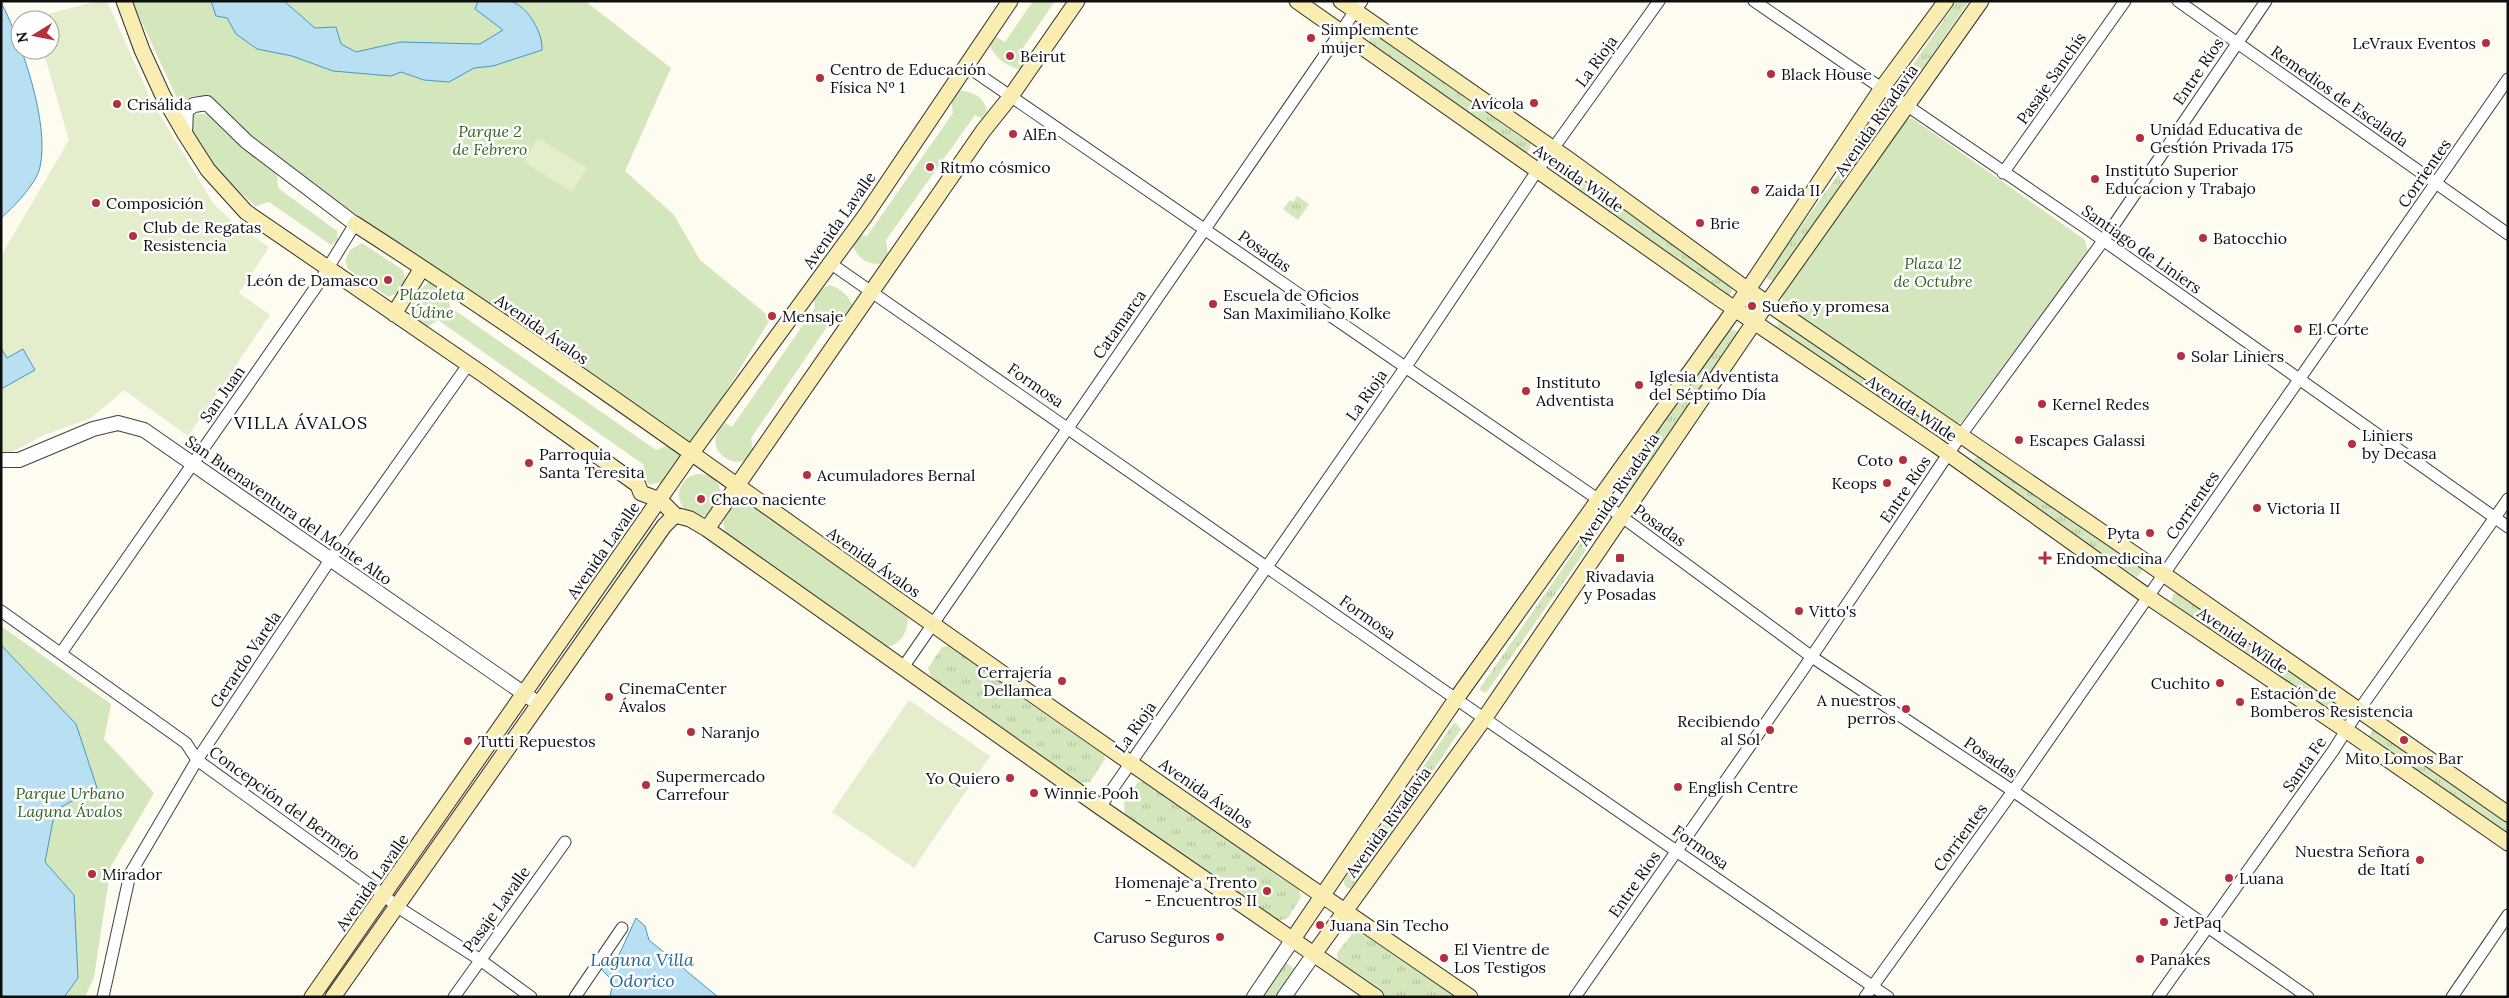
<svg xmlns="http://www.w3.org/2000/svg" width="2509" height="998" viewBox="0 0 2509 998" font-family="Lora,serif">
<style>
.grass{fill:url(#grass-tufts)}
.park{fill:#d4e6bc}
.pitch{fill:#e4eecd}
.water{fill:#b9dff2;stroke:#4598c3}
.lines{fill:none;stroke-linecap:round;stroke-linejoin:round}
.minor-casing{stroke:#414141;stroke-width:13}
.tertiary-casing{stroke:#414141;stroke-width:16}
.secondary-casing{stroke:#303030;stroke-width:17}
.minor{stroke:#fff;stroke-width:11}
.tertiary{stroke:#fff;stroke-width:14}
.secondary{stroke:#f9edb1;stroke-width:15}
.poi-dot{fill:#b4303d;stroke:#fff;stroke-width:2}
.labels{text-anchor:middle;stroke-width:5;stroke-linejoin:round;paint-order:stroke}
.poi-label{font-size:16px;fill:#0e0e0e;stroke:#fff;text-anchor:start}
.street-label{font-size:16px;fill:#0e0e0e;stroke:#fff}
.park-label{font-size:16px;font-style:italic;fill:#336223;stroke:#fff}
.neighbourhood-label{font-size:18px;letter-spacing:1px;fill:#0e0e0e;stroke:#fff}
.water-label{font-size:18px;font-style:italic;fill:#206997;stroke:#fff}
</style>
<defs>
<pattern id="grass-tufts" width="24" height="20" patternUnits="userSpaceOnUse" patternTransform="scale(1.25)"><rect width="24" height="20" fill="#d4e6bc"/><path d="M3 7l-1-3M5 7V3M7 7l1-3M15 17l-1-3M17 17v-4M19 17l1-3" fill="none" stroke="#b5c4a0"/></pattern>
</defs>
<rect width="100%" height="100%" fill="#fefbf1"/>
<path class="grass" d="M1957 1H1969L1913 82 1909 83 1905 80V76Z
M1372 34H1377L1531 144 1528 152 1525 153 1370 43 1369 39Z
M1881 115 1885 120 1775 281 1767 279 1766 275Z
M1567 171 1732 286V291L1728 297 1562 180V176Z
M1297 196 1309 204 1298 220 1283 209 1290 200 1293 202Z
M1779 320 1940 429 1942 433 1938 438 1777 328Z
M1729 329 1737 331 1738 336 1627 496H1622L1618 487Z
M1976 457H1980L2141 568 2142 571 2137 577 1974 465 1972 463Z
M1592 526 1600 530 1486 693 1481 691 1480 688Z
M2179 592 2264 650 2253 666 2170 607 2173 594Z
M953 645 1104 753 1105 759 1090 782 1079 783 932 679 928 668 942 647Z
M2287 665 2339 700C2339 708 2336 711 2330 715L2279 678Z
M1456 723 1461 729 1354 888H1347L1344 884V880L1453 724Z
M2377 729 2508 821V838L2367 738 2373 730Z
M1138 782H1150L1298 885 1301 897 1288 918 1278 921 1125 815 1124 803Z
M1361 930 1460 997H1387L1338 963 1337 953 1353 933Z
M1285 962 1296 970 1278 997H1261Z"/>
<path class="park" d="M132 1H585L671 68 625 171 674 215 700 260 771 318 693 445H683L251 144 206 96H193L181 107Z
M1033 1H1055L1021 51 1030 61 1023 70C1005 66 998 60 989 45L996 37 1005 42Z
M958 90C972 92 983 95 987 111L982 119 975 115 886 240 888 255 881 264C864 264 858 258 851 242L858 233 867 236 953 113 951 99Z
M194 114H208L277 175 278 188 337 231 338 241 331 245 269 202 255 206C231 183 196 154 189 120Z
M1912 118 2085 240 2088 251 1962 422 1954 424 1783 304 1782 294 1903 120Z
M362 243 403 270 406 282 401 292 388 297 348 269 345 261 350 250Z
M429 282 449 294 450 307 656 450 669 445 680 453 681 464 668 482 649 484 645 480 644 465 438 320 425 328 413 320 410 308 416 294Z
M829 285C842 288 848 296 854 308L847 320 833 318 751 438 753 451C751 454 748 459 745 460 731 467 711 451 716 437 717 432 722 427 725 423L732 427 815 308 813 295Z
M679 495a21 21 0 1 1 42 0a21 21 0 1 1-42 0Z
M741 502 750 504 908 614C908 632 903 642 886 648L729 538C718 524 725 508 741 502Z
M651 523 653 525 540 685 538 684Z
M1 626 111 704 104 739 154 793 111 866 94 977 85 997H1Z"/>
<path class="pitch" d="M97 1H107L151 100 213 203 236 225 269 247 239 293 270 315 188 436 124 390 91 418 44 435 8 454 1 451V256L69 140 43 50H50V20H34L33 18Z
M538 138 587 168 572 192 524 162Z
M909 700 990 756 914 868 832 812Z"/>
<path class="water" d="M211 1H284L315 28 336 27 341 44 356 52 400 42 480 44 503 30 475 9 478 1C487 1 501 0 510 1 528 6 543 33 542 50L493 66 474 68 449 82 424 80 401 72 391 76 333 71 292 56 257 49 236 34 227 18 216 16Z
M1 2C21 41 50 123 40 167 37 183 13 208 1 218Z
M1 348 7 358 23 349 35 370 1 389Z
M1 645 76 724 97 788 55 810 45 862 74 895 78 978 64 997H1Z
M636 918 645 926 649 940 718 997H610L613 981 599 967 608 955 618 957Z"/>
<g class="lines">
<defs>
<path id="minor" d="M1754 1 2086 228 2508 527
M2178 1 2508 234
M965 65 1599 500 1812 657 2013 791 2308 997
M2003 173 2125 1
M830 263 1456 699 1888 997
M1 611 186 743 197 760 384 895 396 906 479 959 531 997
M61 653 318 284 355 224
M904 666 1362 1
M1100 807 1405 368 1537 171 1659 1
M103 997 130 874 197 760 330 560 468 365
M454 997 565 842
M575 997 622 928
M1575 997 1802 671 1961 435 2103 241 2266 1
M1865 997 2013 791 2508 79
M2158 997 2333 751 2359 710 2508 499
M2452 997 2508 915"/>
<path id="tertiary" d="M185 134 186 110 194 105 207 103 247 142 355 224
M1 460H19L93 429 118 423 144 430 539 704
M1254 997 1293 939
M1284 997 1314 954"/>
<path id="secondary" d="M124 1 142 50 163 96 185 134 208 170 246 212 484 375 638 485 641 493 660 500 675 515 690 519 707 529 1100 807 1376 997
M1297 1 1720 299 1936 445 2147 596 2347 731 2508 843
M1341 1 1568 159 1748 290 2149 564 2508 814
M355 224C548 348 734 484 921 616 1103 745 1286 871 1470 997
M394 314 422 268
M707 529 983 131 1011 96 1077 1
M1293 939 1456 699 1735 309 1882 88 1946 1
M1314 954 1484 719 1768 302 1981 1
M312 997 691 454 865 216 1010 1
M333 997 664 526 675 515"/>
</defs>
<use href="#minor" class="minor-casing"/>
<use href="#tertiary" class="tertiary-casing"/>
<use href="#secondary" class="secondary-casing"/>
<use href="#minor" class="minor"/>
<use href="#tertiary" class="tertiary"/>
<use href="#secondary" class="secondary"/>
</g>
<g class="poi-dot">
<circle cx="1311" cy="38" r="5"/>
<circle cx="2486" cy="43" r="5"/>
<circle cx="1010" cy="56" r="5"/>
<circle cx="1771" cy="74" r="5"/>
<circle cx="820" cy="78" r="5"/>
<circle cx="1534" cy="103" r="5"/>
<circle cx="117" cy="104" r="5"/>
<circle cx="1013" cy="134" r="5"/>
<circle cx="2140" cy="138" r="5"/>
<circle cx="930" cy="167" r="5"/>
<circle cx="2095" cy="179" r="5"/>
<circle cx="1755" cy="190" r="5"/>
<circle cx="96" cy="203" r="5"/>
<circle cx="1700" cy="223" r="5"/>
<circle cx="133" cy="236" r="5"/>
<circle cx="2203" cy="238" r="5"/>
<circle cx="388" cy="280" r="5"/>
<circle cx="1213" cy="304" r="5"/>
<circle cx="1752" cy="306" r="5"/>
<circle cx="772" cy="316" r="5"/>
<circle cx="2298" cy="329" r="5"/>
<circle cx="2181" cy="356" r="5"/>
<circle cx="1639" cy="385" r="5"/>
<circle cx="1526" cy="391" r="5"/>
<circle cx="2042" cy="404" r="5"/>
<circle cx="2019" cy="440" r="5"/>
<circle cx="2352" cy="444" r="5"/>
<circle cx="1903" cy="460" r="5"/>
<circle cx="529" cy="463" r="5"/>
<circle cx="807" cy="475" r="5"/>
<circle cx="1887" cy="483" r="5"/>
<circle cx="701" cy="499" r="5"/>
<circle cx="2257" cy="508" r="5"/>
<circle cx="2150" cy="533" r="5"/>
<rect x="1615" y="553" width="10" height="10" rx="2.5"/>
<path d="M2042.5 550.5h5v5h5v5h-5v5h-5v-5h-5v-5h5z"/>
<circle cx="1799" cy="611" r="5"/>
<circle cx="1062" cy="681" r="5"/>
<circle cx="2220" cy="683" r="5"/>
<circle cx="609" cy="697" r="5"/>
<circle cx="2240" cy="702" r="5"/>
<circle cx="1906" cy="709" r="5"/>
<circle cx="1770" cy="730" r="5"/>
<circle cx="691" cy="732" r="5"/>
<circle cx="2404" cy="740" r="5"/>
<circle cx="468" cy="741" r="5"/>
<circle cx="1010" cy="778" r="5"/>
<circle cx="646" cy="785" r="5"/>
<circle cx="1678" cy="787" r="5"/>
<circle cx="1034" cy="793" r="5"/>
<circle cx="2420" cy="860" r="5"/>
<circle cx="92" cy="874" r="5"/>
<circle cx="2229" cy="878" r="5"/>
<circle cx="1267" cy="891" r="5"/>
<circle cx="2164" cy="922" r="5"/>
<circle cx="1320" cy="925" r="5"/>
<circle cx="1220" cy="937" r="5"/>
<circle cx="1444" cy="958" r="5"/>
<circle cx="2140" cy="959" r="5"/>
</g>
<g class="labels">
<g class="poi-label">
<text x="1321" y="35">Simplemente<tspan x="1321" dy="18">mujer</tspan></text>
<text x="2476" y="49" text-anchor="end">LeVraux Eventos</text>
<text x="1020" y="62">Beirut</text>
<text x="830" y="75">Centro de Educación<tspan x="830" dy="18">Física Nº 1</tspan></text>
<text x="1781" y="80">Black House</text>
<text x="1524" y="109" text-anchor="end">Avícola</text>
<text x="127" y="110">Crisálida</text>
<text x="2150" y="135">Unidad Educativa de<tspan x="2150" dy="18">Gestión Privada 175</tspan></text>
<text x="1023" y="140">AlEn</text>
<text x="940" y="173">Ritmo cósmico</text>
<text x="2105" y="176">Instituto Superior<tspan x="2105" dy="18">Educacion y Trabajo</tspan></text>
<text x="1765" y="196">Zaida II</text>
<text x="106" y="209">Composición</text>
<text x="1710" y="229">Brie</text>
<text x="143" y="233">Club de Regatas<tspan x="143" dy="18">Resistencia</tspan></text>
<text x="2213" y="244">Batocchio</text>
<text x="378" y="286" text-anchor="end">León de Damasco</text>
<text x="1223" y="301">Escuela de Oficios<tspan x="1223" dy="18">San Maximiliano Kolke</tspan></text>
<text x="1762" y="312">Sueño y promesa</text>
<text x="782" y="322">Mensaje</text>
<text x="2308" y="335">El Corte</text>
<text x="2191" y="362">Solar Liniers</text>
<text x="1649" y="382">Iglesia Adventista<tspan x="1649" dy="18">del Séptimo Día</tspan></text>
<text x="1536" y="388">Instituto<tspan x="1536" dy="18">Adventista</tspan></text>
<text x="2052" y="410">Kernel Redes</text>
<text x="2362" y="441">Liniers<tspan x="2362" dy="18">by Decasa</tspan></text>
<text x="2029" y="446">Escapes Galassi</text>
<text x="539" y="460">Parroquia<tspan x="539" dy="18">Santa Teresita</tspan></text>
<text x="1893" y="466" text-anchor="end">Coto</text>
<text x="817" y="481">Acumuladores Bernal</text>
<text x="1877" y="489" text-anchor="end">Keops</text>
<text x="711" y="505">Chaco naciente</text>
<text x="2267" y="514">Victoria II</text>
<text x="2140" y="539" text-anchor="end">Pyta</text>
<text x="2056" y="564">Endomedicina</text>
<text x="1620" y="582" text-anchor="middle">Rivadavia<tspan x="1620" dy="18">y Posadas</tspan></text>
<text x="1809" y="617">Vitto's</text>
<text x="1052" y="678" text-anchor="end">Cerrajería<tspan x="1052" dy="18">Dellamea</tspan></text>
<text x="2210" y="689" text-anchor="end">Cuchito</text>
<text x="619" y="694">CinemaCenter<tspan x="619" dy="18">Ávalos</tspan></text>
<text x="2250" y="699">Estación de<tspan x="2250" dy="18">Bomberos Resistencia</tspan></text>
<text x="1896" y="706" text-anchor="end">A nuestros<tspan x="1896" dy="18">perros</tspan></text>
<text x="1760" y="727" text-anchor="end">Recibiendo<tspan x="1760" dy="18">al Sol</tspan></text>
<text x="701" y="738">Naranjo</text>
<text x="478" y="747">Tutti Repuestos</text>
<text x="2404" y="764" text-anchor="middle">Mito Lomos Bar</text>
<text x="656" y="782">Supermercado<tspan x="656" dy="18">Carrefour</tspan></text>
<text x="1000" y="784" text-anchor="end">Yo Quiero</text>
<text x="1688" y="793">English Centre</text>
<text x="1044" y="799">Winnie Pooh</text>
<text x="2410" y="857" text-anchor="end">Nuestra Señora<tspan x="2410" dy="18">de Itatí</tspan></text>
<text x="102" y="880">Mirador</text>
<text x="2239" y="884">Luana</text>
<text x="1257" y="888" text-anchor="end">Homenaje a Trento<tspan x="1257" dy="18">- Encuentros II</tspan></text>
<text x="2174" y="928">JetPaq</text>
<text x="1330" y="931">Juana Sin Techo</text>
<text x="1210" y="943" text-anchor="end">Caruso Seguros</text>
<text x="1454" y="955">El Vientre de<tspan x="1454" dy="18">Los Testigos</tspan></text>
<text x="2150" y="965">Panakes</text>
</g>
<g class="street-label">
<text transform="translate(1596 61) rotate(-54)" y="6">La Rioja</text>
<text transform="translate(2198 71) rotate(-56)" y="6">Entre Ríos</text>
<text transform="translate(2051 78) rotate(-55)" y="6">Pasaje Sanchís</text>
<text transform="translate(2340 96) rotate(35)" y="6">Remedios de Escalada</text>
<text transform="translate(1876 120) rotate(-55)" y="6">Avenida Rivadavia</text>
<text transform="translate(2424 173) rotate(-55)" y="6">Corrientes</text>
<text transform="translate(1579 178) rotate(35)" y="6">Avenida Wilde</text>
<text transform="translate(839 220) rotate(-55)" y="6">Avenida Lavalle</text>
<text transform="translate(2142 249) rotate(35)" y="6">Santiago de Liniers</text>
<text transform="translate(1265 251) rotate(35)" y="6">Posadas</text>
<text transform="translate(1119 324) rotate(-55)" y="6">Catamarca</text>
<text transform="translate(542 329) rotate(35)" y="6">Avenida Ávalos</text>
<text transform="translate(1036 385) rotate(35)" y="6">Formosa</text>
<text transform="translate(222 394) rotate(-55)" y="6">San Juan</text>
<text transform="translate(1366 395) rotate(-55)" y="6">La Rioja</text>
<text transform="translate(1912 408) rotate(34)" y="6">Avenida Wilde</text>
<text transform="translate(1618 489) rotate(-56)" y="6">Avenida Rivadavia</text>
<text transform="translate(1905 489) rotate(-56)" y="6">Entre Ríos</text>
<text transform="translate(2192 505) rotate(-55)" y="6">Corrientes</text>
<text transform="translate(289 510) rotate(35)" y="6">San Buenaventura del Monte Alto</text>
<text transform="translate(1660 525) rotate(36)" y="6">Posadas</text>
<text transform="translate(603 550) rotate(-55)" y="6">Avenida Lavalle</text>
<text transform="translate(874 562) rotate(35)" y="6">Avenida Ávalos</text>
<text transform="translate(1368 617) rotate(35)" y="6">Formosa</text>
<text transform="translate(2243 640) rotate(34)" y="6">Avenida Wilde</text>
<text transform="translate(245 659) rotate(-56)" y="6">Gerardo Varela</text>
<text transform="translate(1135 727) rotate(-55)" y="6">La Rioja</text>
<text transform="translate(1991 757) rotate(34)" y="6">Posadas</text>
<text transform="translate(2304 764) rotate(-55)" y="6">Santa Fe</text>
<text transform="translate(1206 793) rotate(35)" y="6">Avenida Ávalos</text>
<text transform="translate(285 803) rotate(36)" y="6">Concepción del Bermejo</text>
<text transform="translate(1388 822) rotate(-54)" y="6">Avenida Rivadavia</text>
<text transform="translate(1960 837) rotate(-54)" y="6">Corrientes</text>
<text transform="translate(1701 847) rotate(35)" y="6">Formosa</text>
<text transform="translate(372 882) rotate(-55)" y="6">Avenida Lavalle</text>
<text transform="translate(1634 884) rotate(-55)" y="6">Entre Ríos</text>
<text transform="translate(496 909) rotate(-54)" y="6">Pasaje Lavalle</text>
</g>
<g class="park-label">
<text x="490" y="137">Parque 2<tspan x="490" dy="18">de Febrero</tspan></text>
<text x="1933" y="269">Plaza 12<tspan x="1933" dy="18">de Octubre</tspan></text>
<text x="432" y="300">Plazoleta<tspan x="432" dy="18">Údine</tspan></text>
<text x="70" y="799">Parque Urbano<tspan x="70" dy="18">Laguna Ávalos</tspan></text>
</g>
<g class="neighbourhood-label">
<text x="301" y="429">VILLA ÁVALOS</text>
</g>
<g class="water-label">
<text x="642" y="966">Laguna Villa<tspan x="642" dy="21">Odorico</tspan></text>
</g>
</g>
<rect width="2509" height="998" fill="none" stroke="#0e0e0e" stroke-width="5"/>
<g transform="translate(35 35) rotate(260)"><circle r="24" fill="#ffffff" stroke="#9f9f9f"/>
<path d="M0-4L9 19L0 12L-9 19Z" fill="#b4303d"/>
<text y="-8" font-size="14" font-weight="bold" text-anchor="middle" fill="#0e0e0e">N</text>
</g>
</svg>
